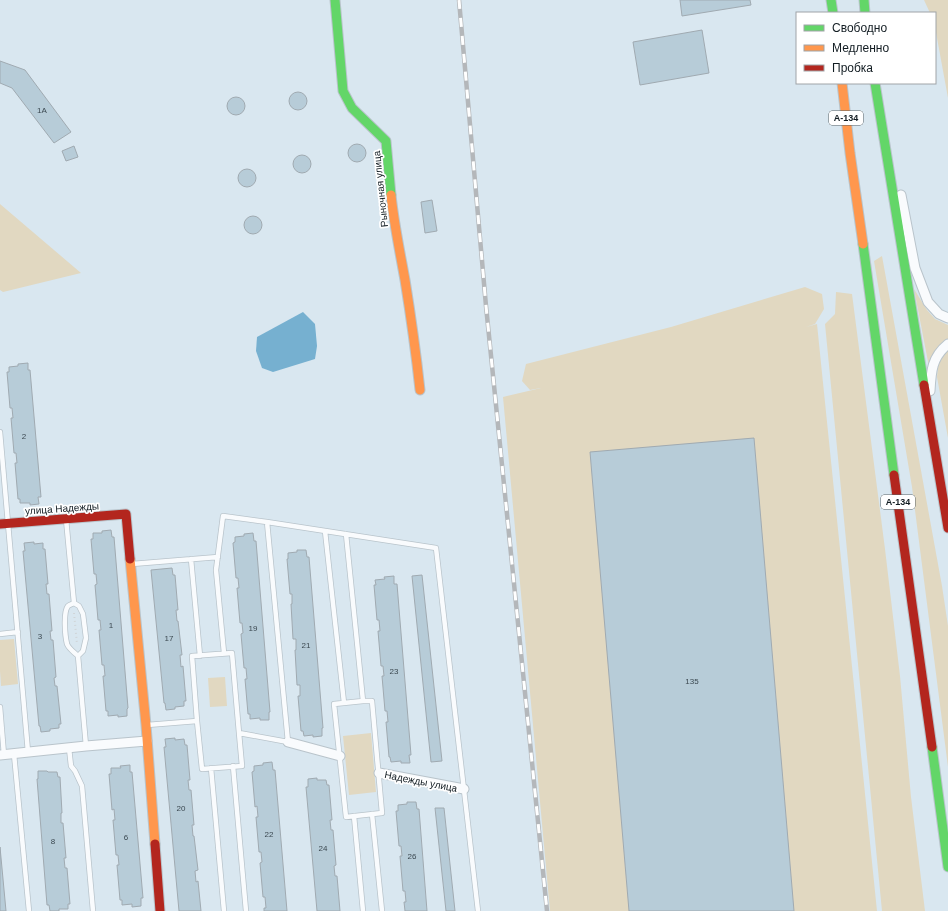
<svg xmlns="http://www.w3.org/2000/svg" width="948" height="911" viewBox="0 0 948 911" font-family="Helvetica,sans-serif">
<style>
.green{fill:#e1d8c1}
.water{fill:#76b0d0}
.building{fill:#b7ccd8;stroke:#a0aab1}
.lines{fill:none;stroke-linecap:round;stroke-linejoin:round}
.lane-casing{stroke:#b9c4cb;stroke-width:6}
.street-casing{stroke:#b9c4cb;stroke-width:11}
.fast-casing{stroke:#b9c4cb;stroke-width:11}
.slow-casing{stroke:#b9c4cb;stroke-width:11}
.jam-casing{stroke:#b9c4cb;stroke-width:11}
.path{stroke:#d0d5d8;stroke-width:2;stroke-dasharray:1 3;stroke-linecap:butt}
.lane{stroke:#f9fbfd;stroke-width:4.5}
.street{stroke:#f9fbfd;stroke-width:9}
.fast{stroke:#63d668;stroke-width:9}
.slow{stroke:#ff974d;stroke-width:9}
.jam{stroke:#b3261e;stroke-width:9}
.rail-casing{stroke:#b4b7ba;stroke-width:4.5}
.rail{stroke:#fff;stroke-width:3;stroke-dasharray:9;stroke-linecap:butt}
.labels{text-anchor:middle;stroke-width:3.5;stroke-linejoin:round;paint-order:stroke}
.number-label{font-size:8px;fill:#3b4850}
.shield{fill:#fff;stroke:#596064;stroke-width:1}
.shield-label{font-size:9px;font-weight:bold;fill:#121c22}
.street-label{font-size:10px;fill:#121c22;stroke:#fff}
</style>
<rect width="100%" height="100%" fill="#d9e7f0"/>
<path class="green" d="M924 0H948V98L935 27V13H930Z
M0 204 81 273 3 292 0 290Z
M882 256 942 586 948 626V767L912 487 874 261Z
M805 287 822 294 824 309 815 324 806 327 817 324 877 911H550L503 397 541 388 530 390 522 381 526 364 671 327Z
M914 289 927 310 935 319 948 325V340L930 372Z
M836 292 852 294 885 549 900 676 911 797 925 911H882L825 324 835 314Z
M948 348V438L937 377 938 366 941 358Z
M14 639 18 684 1 686 0 671V640Z
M225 677 227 706 210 707 208 678Z
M371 733 376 792 349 795 343 736Z"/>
<path class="water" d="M303 312 315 324 317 346 315 359 273 372 262 368 256 351 257 337Z"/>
<path class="building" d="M680 0H750L751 5 682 16Z
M702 30 709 73 640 85 633 42Z
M0 61 25 70 71 132 54 143 12 88 0 83Z
M289 101a9 9 0 1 1 18 0a9 9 0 1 1-18 0Z
M227 106a9 9 0 1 1 18 0a9 9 0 1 1-18 0Z
M348 153a9 9 0 1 1 18 0a9 9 0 1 1-18 0Z
M74 146 78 157 66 161 62 151Z
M293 164a9 9 0 1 1 18 0a9 9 0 1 1-18 0Z
M238 178a9 9 0 1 1 18 0a9 9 0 1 1-18 0Z
M432 200 437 231 425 233 421 202Z
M244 225a9 9 0 1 1 18 0a9 9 0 1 1-18 0Z
M28 363V370H30L41 497H38L39 504 30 505V503H20V499H18L15 463H17L16 453H14L11 418H13L12 408H10L7 372H9V367L18 366V364Z
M754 438 794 911H629L590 452Z
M111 530 112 537H114L128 708 127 709V716L118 717V715L108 716V711H106L103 676H105L104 665H102L99 630H101L100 620H98L95 585 97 584 96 574H94L91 539H93V533H102V531Z
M253 533 254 541H256L270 712H269V720H260V718L250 719V714H248L245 679H247L246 668H244L241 634 243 633 242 623H240L237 588H239L238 578H236L233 543 235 542V537L244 536V534Z
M34 542V544L43 543V549H45L48 584H46L47 594H49L52 631H50L51 640H53L56 677 54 678 55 686H57L61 724H59V728L50 729V731L41 732 40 726H39L23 551H25L24 543Z
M297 550H306L307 557H309L323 728H322V736L313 737V735L304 736 303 731H301L298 696H300V685H297L295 650H296V639H293L291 604H292V594H290L287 559H288V553L297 552Z
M172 568 173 575H175L178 610H176L177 621H178L182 655H180L181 667 183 666 186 701H184V706L175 707V709L166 710 165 703H164L151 570Z
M422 575 442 761 431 762 412 576Z
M394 576V584H397L411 755H409L410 763H401V761L391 762 390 757H389L386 722H388L387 711H385L382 676H384L383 666H381L378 631H380L379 620H377L374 585H376L375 580 385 579 384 577Z
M175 738V740L184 739 185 745H187L190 780H188L189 790H191L194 825H192L193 836H194L198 870 195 871 196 882 198 881 201 911H179L164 747H166L165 739Z
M272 762 273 770H275L287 911H264V908H266L265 897H263L260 863 262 862 261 852H259L256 817H258L257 806 255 807 252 772 254 771V766L263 765V763Z
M130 765V772H132L143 898H141V906L132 907V904L122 905V900H120L117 865H119L118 855H116L113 820H115L114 809 112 810 109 774H111V768H121L120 766Z
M38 771H47L48 772H57L58 777H60L62 813H61V823H63L66 858H64L65 868H67L70 904H68V909H59V911H50L49 905H47L37 779H38Z
M317 778V780H326L327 785H329L332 820H330L331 830H333L336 865 334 866 335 876H337L340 911H317L306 787H308V779Z
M407 802H416L417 809H419L427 911H405L404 902H406L405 891H403L400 856H402L401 846H399L396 811H398V805L407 804Z
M435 808H444L455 911H446Z
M0 847 6 911H0Z"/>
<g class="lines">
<defs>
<path id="lane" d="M0 432 28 752
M66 519 74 603 79 606 83 614 86 638 83 651 78 656 86 746
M267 522 436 548 478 911
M325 531 344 703
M346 534 363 701
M191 559 200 656
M132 564 218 557
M74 603C72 604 69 605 68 606 63 612 65 636 67 644 69 649 74 652 78 656
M0 634 18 632
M363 701H372L382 813 346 817 334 704Z
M0 707 4 755
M197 721 202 769 242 766 239 733
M147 725 197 721 192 656 232 653 239 733 288 742 267 522 223 516 216 570 224 653
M69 748 71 766 75 771 82 786 93 911
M14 754 29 911
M233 766 246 911
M211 768 224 911
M372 814 382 911
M354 816 363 911"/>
<path id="street" d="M901 195 915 268 928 302 939 314 948 318
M930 391C931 371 932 357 948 344
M288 742 340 756
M0 755 86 746 147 741
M379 773 464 789"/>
<path id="fast" d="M335 0 343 91 352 108 386 141 391 195
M831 0 833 13
M864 0 865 13
M875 83 924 385
M863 244 894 475
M932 747 948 867"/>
<path id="slow" d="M842 83 850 153 863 244
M391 195C394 224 400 252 405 280 411 317 416 353 420 390
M130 559 146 725 155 844"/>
<path id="jam" d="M924 385 948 528
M894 475 932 747
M0 524 126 514 130 559
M155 844 160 911"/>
</defs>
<use href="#lane" class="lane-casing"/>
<use href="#street" class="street-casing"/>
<use href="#fast" class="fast-casing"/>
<use href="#slow" class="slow-casing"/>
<use href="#jam" class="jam-casing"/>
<path class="path" d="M74 613 77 644"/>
<use href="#lane" class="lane"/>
<use href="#street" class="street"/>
<use href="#fast" class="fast"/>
<use href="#slow" class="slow"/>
<use href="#jam" class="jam"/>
<defs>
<path id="rail" d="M459 0 486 306 547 911"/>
</defs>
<use href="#rail" class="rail-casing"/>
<use href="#rail" class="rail"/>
</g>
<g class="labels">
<g class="number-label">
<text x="42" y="113">1А</text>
<text x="24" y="439">2</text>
<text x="111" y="628">1</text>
<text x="253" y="631">19</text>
<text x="40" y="639">3</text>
<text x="169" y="641">17</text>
<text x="306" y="648">21</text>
<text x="394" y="674">23</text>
<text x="692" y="684">135</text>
<text x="181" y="811">20</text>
<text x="269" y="837">22</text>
<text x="126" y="840">6</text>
<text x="53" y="844">8</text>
<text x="323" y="851">24</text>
<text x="412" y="859">26</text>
</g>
<g class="shield">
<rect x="829" y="111" width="34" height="14" rx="3"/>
<rect x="881" y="495" width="34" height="14" rx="3"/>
</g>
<g class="shield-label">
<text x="846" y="121">А-134</text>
<text x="898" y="505">А-134</text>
</g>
<g class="street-label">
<text transform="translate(380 189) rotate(-96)" y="4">Рыночная улица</text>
<text transform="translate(62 508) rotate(-4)" y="4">улица Надежды</text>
<text transform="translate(421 781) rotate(11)" y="4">Надежды улица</text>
</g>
</g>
<rect x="796" y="12" width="140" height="72" fill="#ffffff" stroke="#a0a4a7"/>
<rect x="804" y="25" width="20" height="6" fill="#63d668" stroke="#a0a4a7"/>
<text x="832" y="32" font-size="12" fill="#121c22">Свободно</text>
<rect x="804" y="45" width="20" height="6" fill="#ff974d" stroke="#a0a4a7"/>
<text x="832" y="52" font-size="12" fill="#121c22">Медленно</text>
<rect x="804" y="65" width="20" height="6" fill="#b3261e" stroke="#a0a4a7"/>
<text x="832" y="72" font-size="12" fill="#121c22">Пробка</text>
</svg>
